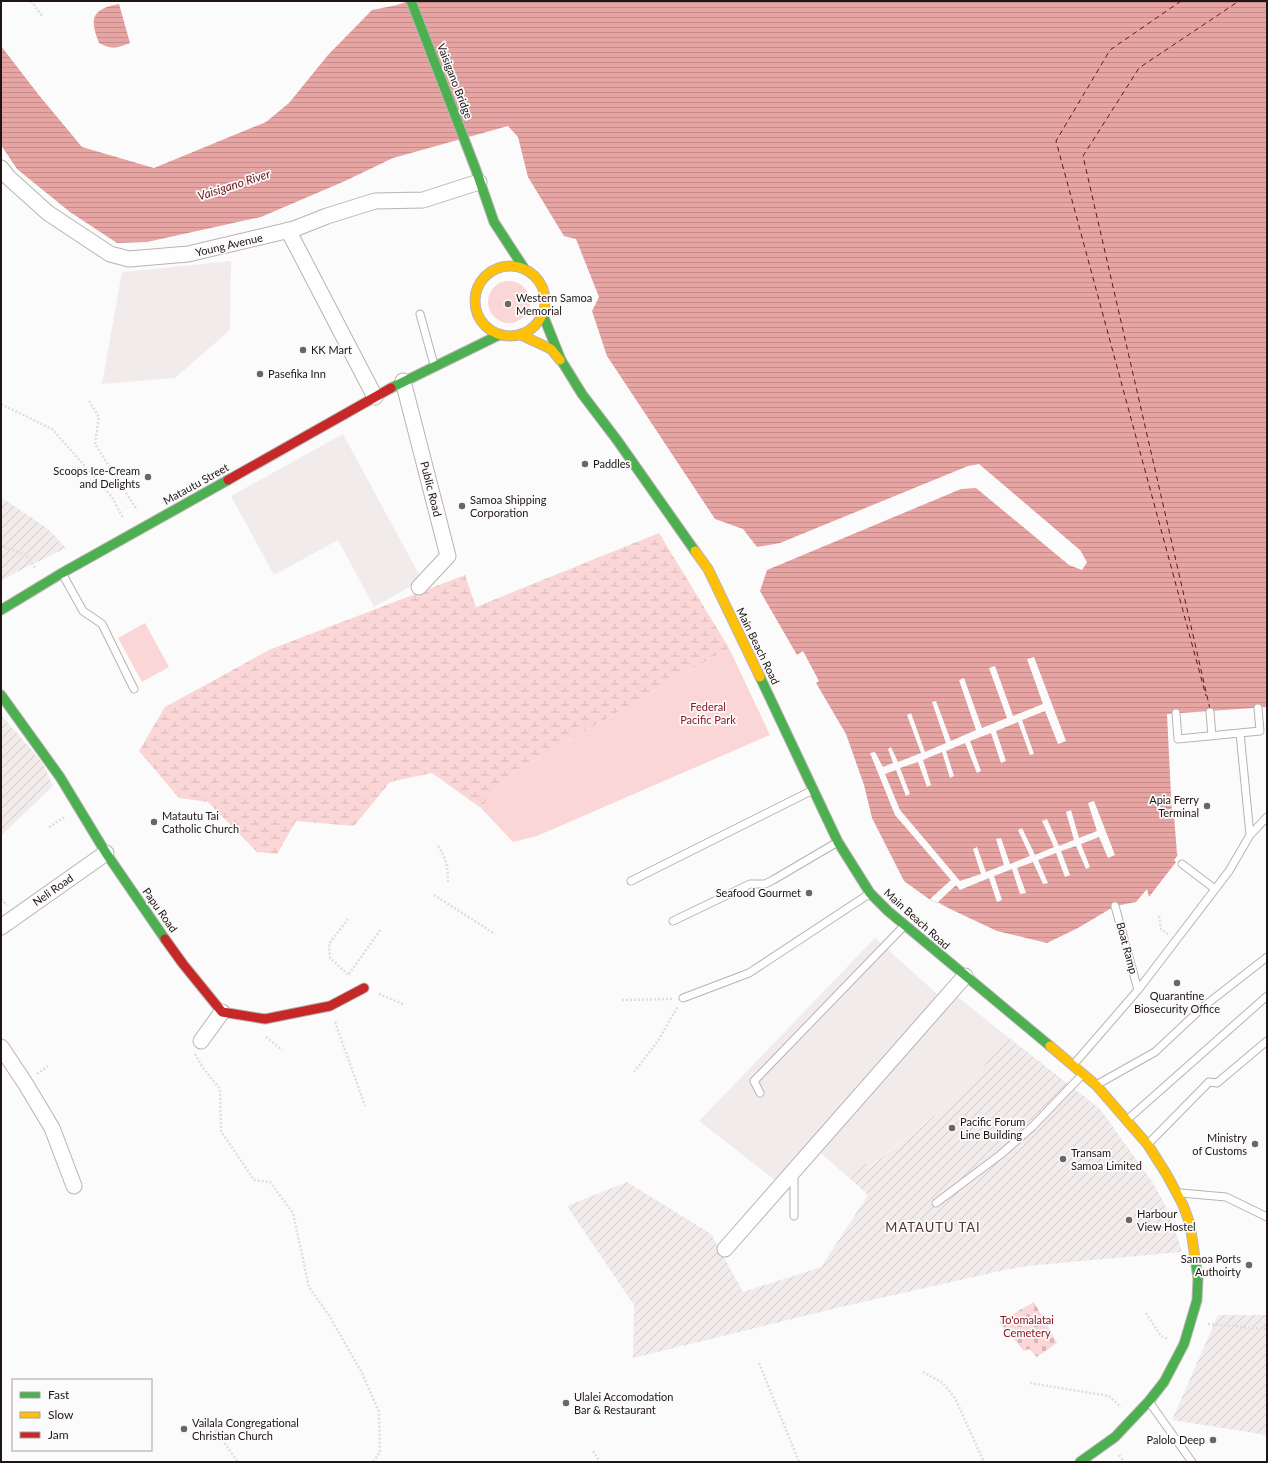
<svg xmlns="http://www.w3.org/2000/svg" width="1268" height="1463" viewBox="0 0 1268 1463" font-family="Lato,sans-serif">
<style>
.built{fill:#f1eceb}
.industrial{fill:url(#industrial-furrows)}
.wetland{fill:url(#wetland-marsh)}
.cemetery{fill:url(#cemetery-stones)}
.green{fill:#fad7d6}
.water{fill:url(#water-rules)}
.pier{fill:#fbfbfb}
.lines{fill:none;stroke-linecap:round;stroke-linejoin:round}
.ferry{stroke:#69141b;stroke-width:1;stroke-dasharray:5 4;stroke-linecap:butt}
.lane-casing{stroke:#b9b3b2;stroke-width:9}
.street-casing{stroke:#b9b3b2;stroke-width:17}
.fast-casing{stroke:#b9b3b2;stroke-width:11}
.slow-casing{stroke:#b9b3b2;stroke-width:11}
.jam-casing{stroke:#b9b3b2;stroke-width:11}
.path{stroke:#dedede;stroke-width:2.5;stroke-dasharray:2 2;stroke-linecap:butt}
.lane{stroke:#fefefe;stroke-width:7}
.street{stroke:#fefefe;stroke-width:15}
.fast{stroke:#4caf50;stroke-width:9}
.slow{stroke:#ffc107;stroke-width:9}
.jam{stroke:#c62828;stroke-width:9}
.poi-dot{fill:#6d6565;stroke:#fbfbfb;stroke-width:1.5}
.labels{text-anchor:middle;stroke-width:3.5;stroke-linejoin:round;paint-order:stroke}
.street-label{font-size:11px;fill:#201414;stroke:#fbfbfb}
.poi-label{font-size:11px;fill:#201414;stroke:#fbfbfb;text-anchor:start}
.park-label{font-size:11px;fill:#891923;stroke:#fbfbfb}
.water-label{font-size:12px;font-style:italic;fill:#69141b;stroke:#fbfbfb}
.quarter-label{font-size:13px;letter-spacing:1px;fill:#4f3433;stroke:#fbfbfb}
</style>
<defs>
<pattern id="industrial-furrows" width="10" height="10" patternUnits="userSpaceOnUse"><rect width="10" height="10" fill="#f1eceb"/><path d="M-1 1l2-2M0 10L10 0M9 11l2-2" fill="none" stroke="#cecac9"/></pattern>
<pattern id="wetland-marsh" width="20" height="14" patternUnits="userSpaceOnUse"><rect width="20" height="14" fill="#fad7d6"/><path d="M1 5h8M5 5V1M11 12h8M15 12V8" fill="none" stroke="#d6b8b7"/></pattern>
<pattern id="cemetery-stones" width="16" height="16" patternUnits="userSpaceOnUse"><rect width="16" height="16" fill="#fad7d6"/><path d="M2 7V4a2 2 0 0 1 4 0v3zM10 15v-3a2 2 0 0 1 4 0v3z" fill="#d6b8b7"/></pattern>
<pattern id="water-rules" width="6" height="5" patternUnits="userSpaceOnUse"><rect width="6" height="5" fill="#e6a4a2"/><path d="M0 2.5h6" fill="none" stroke="#c58c8b"/></pattern>
</defs>
<rect width="100%" height="100%" fill="#fbfbfb"/>
<path class="built" d="M231 261 230 330 175 378 102 384 122 272Z
M343 434 422 580 374 607 338 540 274 575 231 496Z
M875 938 946 1002 954 994 1008 1037 960 1095 864 1171 848 1177 816 1149 780 1184 699 1121Z"/>
<path class="industrial" d="M1 497 48 529 66 548 11 575 1 581Z
M1 715 42 762 53 786 1 836Z
M1008 1037 1100 1109 1153 1183 1170 1214 1182 1252 1027 1266 1000 1271 841 1307 633 1358 634 1305 567 1206 627 1182 711 1234 743 1292 821 1267 868 1195 848 1177 866 1164 869 1168 960 1095Z
M1218 1315H1267V1435L1172 1420Z"/>
<path class="wetland" d="M659 533 729 648 508 776 481 808 432 773 390 782 354 826 296 821 277 854 257 852 208 802 179 798 139 751 165 707 271 649 465 575 476 607Z"/>
<path class="cemetery" d="M1034 1302 1057 1343 1037 1357 1029 1349 1024 1351 999 1322Z"/>
<path class="green" d="M488 302a21 21 0 1 1 42 0a21 21 0 1 1-42 0Z
M145 623 169 667 142 682 118 638Z
M729 648 770 735 537 836 513 842 481 808 508 776Z"/>
<path class="water" d="M409 1H1267V707L1167 714 1172 815H1174L1177 854 1178 855 1174 860 1176 862 1149 897 1147 889 1136 902 1115 906 1078 928 1047 943 997 931 929 899 904 881 872 818 864 785 846 734 816 683 819 681 803 651 797 655 760 591 767 570 961 489 976 488 1069 565 1082 570 1087 562 1080 550 979 464 968 466 780 543 757 547 743 529 715 519 607 356 592 311 599 297 576 239 564 236 528 177 518 137 508 126 393 158 345 181 261 217 147 242 117 243 70 212 17 169 1 145V46L38 94 82 147 154 168 266 122 289 103 328 55 372 10 397 5Z
M119 4 130 43C117 48 112 50 99 43 89 18 92 9 119 4Z"/>
<path class="pier" d="M1034 657 1066 741 1058 744 1045 711 1022 720 1034 754 1030 755 1018 722 996 731 1006 761 1001 763 991 733 970 741 981 771 977 773 965 743 946 751 954 776 950 778 942 752 923 760 931 785 927 787 918 762 900 768 910 794 906 796 896 770 885 774 900 810 960 881 981 874 973 849 977 847 986 872 1004 865 996 839 1001 838 1010 864 1030 856 1018 830 1022 828 1035 855 1054 847 1042 821 1047 819 1059 846 1074 840 1066 812 1071 810 1079 838 1097 831 1088 803 1094 801 1115 855 1108 858 1099 837 1081 844 1090 867 1086 869 1076 846 1061 851 1070 875 1065 877 1056 853 1038 860 1048 883 1043 884 1033 862 1017 868 1026 893 1020 894 1012 869 994 876 1002 900 997 902 989 878 960 890 956 885 938 902 952 910 930 899 951 880 895 815 870 753 875 752 883 767 893 763 888 749 891 747 898 762 921 753 907 715 911 713 925 752 946 743 932 702 936 701 951 741 976 730 959 680 964 678 982 728 1007 718 989 668 995 666 1013 716 1043 704 1027 659Z"/>
<g class="lines">
<path class="ferry" d="M1181 1 1110 50 1056 141 1206 696
M1210 709 1083 156 1139 68 1239 1"/>
<defs>
<path id="lane" d="M420 314 433 361
M63 575 83 611 102 624 134 689
M1210 712 1212 736
M1176 713 1178 739 1260 731 1258 708
M1250 835 1267 817
M1182 864 1215 889
M631 881 811 791
M1115 906 1138 990
M673 921 750 884H765L773 880 836 843
M683 998 749 973 869 894
M1074 1064 1138 990 1229 871 1250 835 1240 733
M1098 1084 1155 1052 1203 1007 1267 957
M760 1093 754 1081 903 927
M1128 1119 1267 996
M1149 1143 1209 1082 1217 1083 1267 1041
M794 1172V1216
M1181 1193 1226 1197 1267 1217
M936 1203 1000 1155 1032 1127 1081 1076
M1150 1403 1192 1462"/>
<path id="street" d="M1 168 8 177 48 213 110 254 129 259 188 254 294 229 327 216 375 201 423 200 479 182
M288 230 375 397
M403 381 448 556 419 587
M1 927 106 853
M201 1041 222 1012
M1 1047 25 1083 52 1128 74 1186
M725 1249 965 976"/>
<path id="fast" d="M411 1 476 170 494 222 524 268
M543 315 561 360 582 394 617 440 695 551
M391 388 499 335
M1 610 62 573 228 480
M760 677 838 842 870 893 888 911 1050 1046
M1 695 60 777 106 853 165 939
M1080 1462 1115 1437 1149 1401 1164 1382 1184 1344 1197 1300 1198 1278 1195 1258"/>
<path id="slow" d="M475 301a35 35 0 1 1 70 0a35 35 0 1 1-70 0Z
M521 335 551 349 560 360
M695 551 708 569 760 677
M1050 1046 1096 1085 1148 1145 1167 1175 1183 1205 1190 1224 1195 1258"/>
<path id="jam" d="M228 480 391 388
M165 939 183 964 222 1012 265 1019 330 1006 364 988"/>
</defs>
<use href="#lane" class="lane-casing"/>
<use href="#street" class="street-casing"/>
<use href="#fast" class="fast-casing"/>
<use href="#slow" class="slow-casing"/>
<use href="#jam" class="jam-casing"/>
<path class="path" d="M31 1 43 17
M89 401 99 417 95 444 137 510
M1 404 52 429 112 497 123 518
M1 546 26 555 36 569
M49 827 65 817
M438 846C447 860 448 867 448 883
M434 895 495 934
M1 899 7 905
M1159 916 1161 929 1168 934
M348 919 329 944 330 958 350 976
M349 974 381 929
M379 994 403 1004
M622 1000 672 999
M335 1022 365 1106
M266 1037 282 1050
M195 1054 203 1068 220 1089 221 1131 254 1180 270 1182 293 1213 309 1287 330 1317 362 1373 379 1412 380 1452 373 1462
M634 1072 658 1041 678 1006
M37 1074 48 1066
M1146 1313 1161 1336 1168 1339
M1208 1324 1267 1329
M759 1363 799 1462
M923 1372 943 1383 955 1398 984 1462
M1030 1383 1109 1396 1121 1407
M206 1417 238 1462
M593 1451 600 1462
M1119 1455 1124 1462"/>
<use href="#lane" class="lane"/>
<use href="#street" class="street"/>
<use href="#fast" class="fast"/>
<use href="#slow" class="slow"/>
<use href="#jam" class="jam"/>
</g>
<g class="poi-dot">
<circle cx="508" cy="304" r="4"/>
<circle cx="303" cy="350" r="4"/>
<circle cx="260" cy="374" r="4"/>
<circle cx="585" cy="464" r="4"/>
<circle cx="148" cy="477" r="4"/>
<circle cx="462" cy="506" r="4"/>
<circle cx="1207" cy="806" r="4"/>
<circle cx="154" cy="822" r="4"/>
<circle cx="809" cy="893" r="4"/>
<circle cx="1177" cy="983" r="4"/>
<circle cx="952" cy="1128" r="4"/>
<circle cx="1255" cy="1144" r="4"/>
<circle cx="1063" cy="1159" r="4"/>
<circle cx="1129" cy="1220" r="4"/>
<circle cx="1249" cy="1265" r="4"/>
<circle cx="566" cy="1403" r="4"/>
<circle cx="184" cy="1429" r="4"/>
<circle cx="1213" cy="1440" r="4"/>
</g>
<g class="labels">
<g class="street-label">
<text transform="translate(455 81) rotate(69)" y="4">Vaisigano Bridge</text>
<text transform="translate(229 245) rotate(-13)" y="4">Young Avenue</text>
<text transform="translate(196 484) rotate(-29)" y="4">Matautu Street</text>
<text transform="translate(431 489) rotate(76)" y="4">Public Road</text>
<text transform="translate(758 646) rotate(64)" y="4">Main Beach Road</text>
<text transform="translate(53 890) rotate(-35)" y="4">Neli Road</text>
<text transform="translate(160 910) rotate(55)" y="4">Papu Road</text>
<text transform="translate(917 919) rotate(42)" y="4">Main Beach Road</text>
<text transform="translate(1127 948) rotate(75)" y="4">Boat Ramp</text>
</g>
<g class="poi-label">
<text x="516" y="302">Western Samoa<tspan x="516" dy="13">Memorial</tspan></text>
<text x="311" y="354">KK Mart</text>
<text x="268" y="378">Pasefika Inn</text>
<text x="593" y="468">Paddles</text>
<text x="140" y="475" text-anchor="end">Scoops Ice-Cream<tspan x="140" dy="13">and Delights</tspan></text>
<text x="470" y="504">Samoa Shipping<tspan x="470" dy="13">Corporation</tspan></text>
<text x="1199" y="804" text-anchor="end">Apia Ferry<tspan x="1199" dy="13">Terminal</tspan></text>
<text x="162" y="820">Matautu Tai<tspan x="162" dy="13">Catholic Church</tspan></text>
<text x="801" y="897" text-anchor="end">Seafood Gourmet</text>
<text x="1177" y="1000" text-anchor="middle">Quarantine<tspan x="1177" dy="13">Biosecurity Office</tspan></text>
<text x="960" y="1126">Pacific Forum<tspan x="960" dy="13">Line Building</tspan></text>
<text x="1247" y="1142" text-anchor="end">Ministry<tspan x="1247" dy="13">of Customs</tspan></text>
<text x="1071" y="1157">Transam<tspan x="1071" dy="13">Samoa Limited</tspan></text>
<text x="1137" y="1218">Harbour<tspan x="1137" dy="13">View Hostel</tspan></text>
<text x="1241" y="1263" text-anchor="end">Samoa Ports<tspan x="1241" dy="13">Authoirty</tspan></text>
<text x="574" y="1401">Ulalei Accomodation<tspan x="574" dy="13">Bar &amp; Restaurant</tspan></text>
<text x="192" y="1427">Vailala Congregational<tspan x="192" dy="13">Christian Church</tspan></text>
<text x="1205" y="1444" text-anchor="end">Palolo Deep</text>
</g>
<g class="park-label">
<text x="708" y="711">Federal<tspan x="708" dy="13">Pacific Park</tspan></text>
<text x="1027" y="1324">To'omalatai<tspan x="1027" dy="13">Cemetery</tspan></text>
</g>
<g class="water-label">
<text transform="translate(234 185) rotate(-18)" y="4">Vaisigano River</text>
</g>
<g class="quarter-label">
<text x="933" y="1232">MATAUTU TAI</text>
</g>
</g>
<rect width="1268" height="1463" fill="none" stroke="#201414" stroke-width="4"/>
<rect x="12" y="1379" width="140" height="72" fill="#fbfbfb" stroke="#a39f9f"/>
<rect x="20" y="1392" width="20" height="6" fill="#4caf50" stroke="#a39f9f"/>
<text x="48" y="1399" font-size="12" fill="#201414">Fast</text>
<rect x="20" y="1412" width="20" height="6" fill="#ffc107" stroke="#a39f9f"/>
<text x="48" y="1419" font-size="12" fill="#201414">Slow</text>
<rect x="20" y="1432" width="20" height="6" fill="#c62828" stroke="#a39f9f"/>
<text x="48" y="1439" font-size="12" fill="#201414">Jam</text>
</svg>
